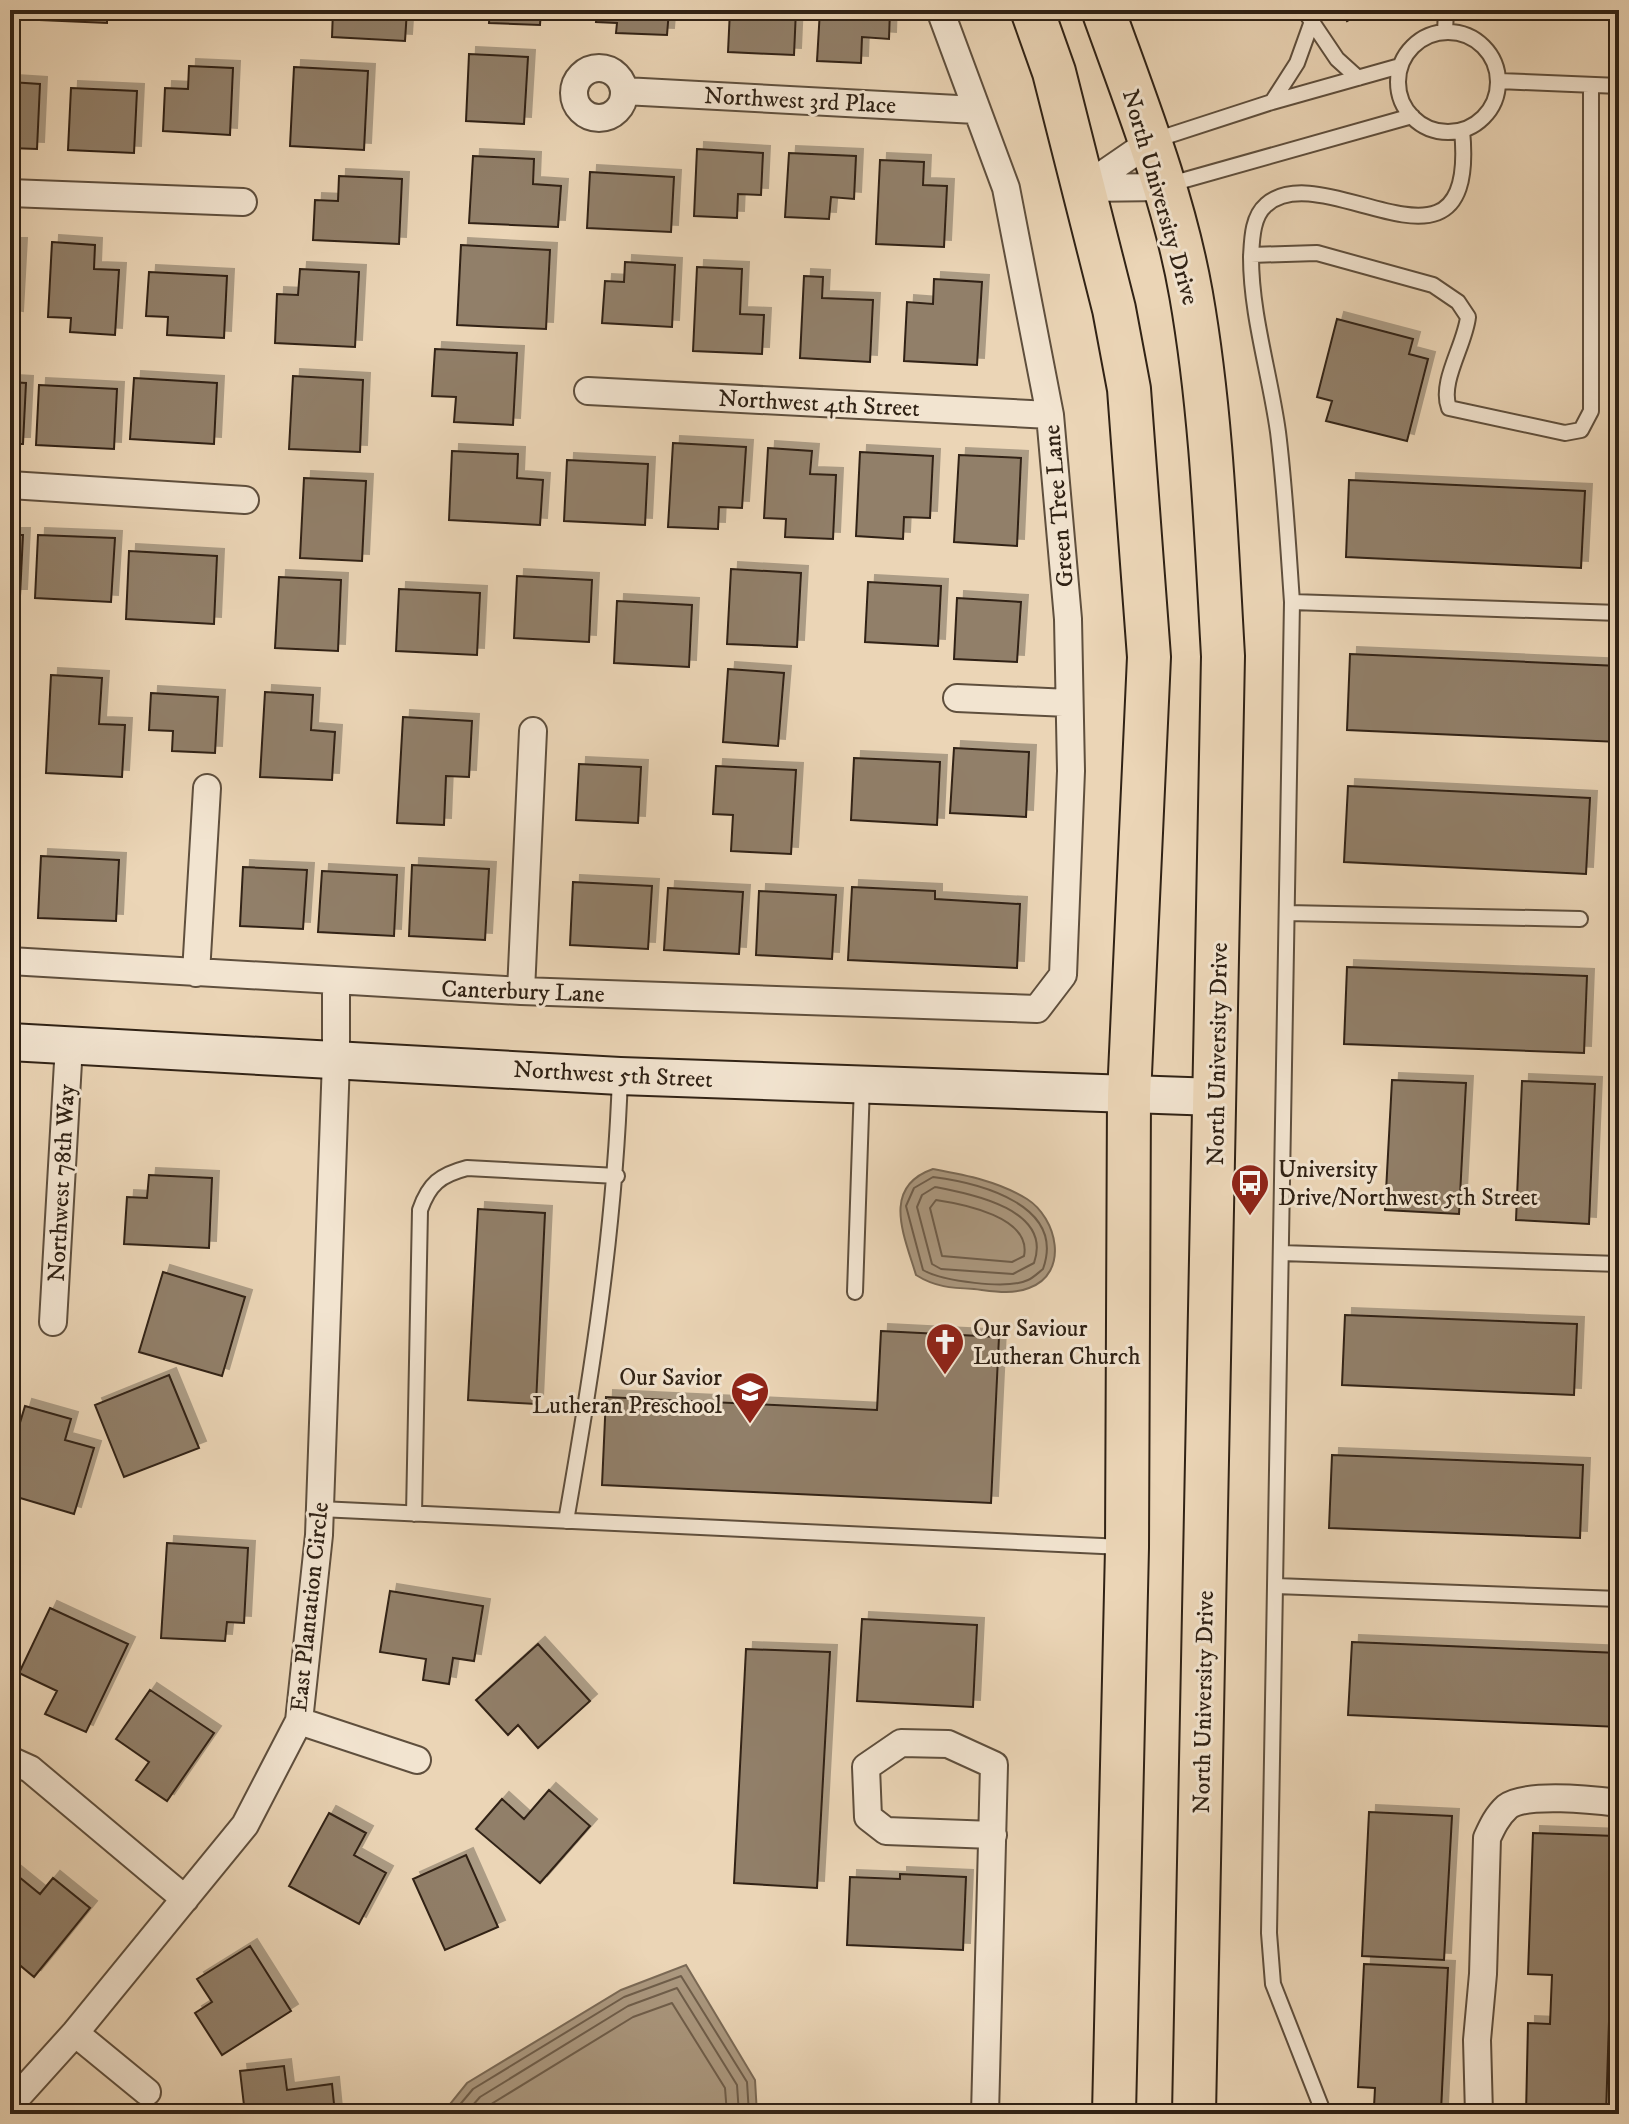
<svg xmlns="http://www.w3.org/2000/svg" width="1629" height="2124" viewBox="0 0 1629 2124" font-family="'IM FELL DW Pica',serif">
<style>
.green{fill:#cbb79b;stroke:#7e6c58;stroke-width:2}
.water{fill:#ab987f;stroke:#7a6955;stroke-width:2}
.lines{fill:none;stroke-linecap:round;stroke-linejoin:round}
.shore{stroke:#6e5d4a;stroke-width:2}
.building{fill:#917f69;stroke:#302215;stroke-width:2;filter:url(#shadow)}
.lane-casing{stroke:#5f4f3d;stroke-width:18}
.street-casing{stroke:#5f4f3d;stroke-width:30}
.secondary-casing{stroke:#302215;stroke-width:40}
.primary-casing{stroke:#302215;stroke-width:46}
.lane{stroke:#f2e4d0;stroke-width:14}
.street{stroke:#f2e4d0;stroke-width:26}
.secondary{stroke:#f2e4d0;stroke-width:36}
.primary{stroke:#ebd5b6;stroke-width:42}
.labels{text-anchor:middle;stroke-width:6;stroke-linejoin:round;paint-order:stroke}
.street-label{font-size:24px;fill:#302215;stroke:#f2e4d0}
.poi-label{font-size:24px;fill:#302215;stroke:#f2e4d0;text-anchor:start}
</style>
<defs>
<filter id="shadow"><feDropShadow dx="7" dy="-7" stdDeviation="0" flood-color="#0004"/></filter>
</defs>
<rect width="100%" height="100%" fill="#ebd5b6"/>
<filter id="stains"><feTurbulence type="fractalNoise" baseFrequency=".0025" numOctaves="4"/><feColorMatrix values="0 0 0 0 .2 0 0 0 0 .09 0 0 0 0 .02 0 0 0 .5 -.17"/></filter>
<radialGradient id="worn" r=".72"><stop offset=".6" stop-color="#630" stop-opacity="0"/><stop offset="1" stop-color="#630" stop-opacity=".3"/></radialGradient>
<path class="green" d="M1615 874H1619V976H1614Z"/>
<path class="water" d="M933 1169C965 1175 998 1181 1027 1199 1057 1218 1070 1273 1029 1288 1012 1295 992 1291 974 1289 951 1288 935 1287 916 1275 904 1235 881 1187 933 1169Z
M686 1965 755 2080 757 2114H442L467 2083 621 1990Z"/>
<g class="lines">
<path class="shore" d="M933 1177C980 1183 1066 1205 1043 1269 1038 1273 1033 1278 1028 1280 1007 1290 942 1281 923 1270L906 1206 914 1188Z
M935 1187C971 1194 1053 1209 1034 1263L1013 1274 941 1269 932 1264 917 1207 922 1195Z
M936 1200C963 1204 1032 1217 1024 1256L1012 1262 942 1256 930 1208Z
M452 2114 473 2089 624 1997 681 1976 747 2082 749 2114
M465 2114 480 2097 628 2006 677 1988 737 2085 739 2114
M481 2114 488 2106 633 2017 672 2003 725 2088 727 2114"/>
</g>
<path class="building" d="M40 10H107V23L40 20Z
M333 10H407L405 41 332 37Z
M490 10H541L540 25 489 23Z
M597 10H669L667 35 616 33 617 23 596 22Z
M730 10H796L794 55 728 52Z
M820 10H890L889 39 862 37 861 63 817 61Z
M1341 10H1366L1347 21Z
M469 54 528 57 524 124 466 121Z
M189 66 233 68 230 135 163 131 165 88 188 89Z
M294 67 368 71 364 150 290 146Z
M10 82 40 84 37 149 10 148Z
M71 88 137 91 134 153 68 150Z
M697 149 763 153 761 195 738 194 737 218 694 216Z
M789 153 856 156 854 199 831 197 829 219 785 217Z
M473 156 534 159 533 184 561 186 558 227 469 223Z
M880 160 924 162 923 185 947 186 944 247 876 244Z
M590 172 674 177 671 232 587 228Z
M339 176 402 179 399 244 313 240 315 200 338 201Z
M52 242 95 245 94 269 119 270 115 335 70 332 71 318 48 317Z
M10 245H20L16 318 10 317Z
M461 245 550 250 546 329 457 325Z
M625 262 675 265 672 327 602 323 605 281 624 282Z
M697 267 742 269 740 314 764 315 762 354 693 351Z
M300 269 359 272 355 347 275 343 277 294 298 295Z
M149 272 227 276 224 338 167 335 168 317 146 316Z
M804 276 823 277 822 298 873 300 870 362 800 358Z
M934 279 982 282 977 365 904 361 907 302 933 304Z
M1337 319 1413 339 1409 354 1428 359 1407 441 1326 421 1332 401 1317 397Z
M435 349 517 353 513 425 454 422 456 397 432 396Z
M293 376 363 380 360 452 289 449Z
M134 378 217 383 214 444 130 439Z
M10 382 26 383 23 444H10Z
M39 385 117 389 114 449 36 445Z
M673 443 746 447 742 508 719 507 718 529 668 527Z
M768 448 812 451 810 474 836 475 833 539 785 537 786 519 764 518Z
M452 451 518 454 517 478 543 480 540 525 449 520Z
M860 452 933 456 930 518 904 517 903 539 856 536Z
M959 455 1021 458 1017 546 954 542Z
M567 460 648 464 645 525 564 521Z
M304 478 366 481 362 561 300 558Z
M1349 480 1585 491 1581 568 1346 557Z
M10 535H23L20 596H10Z
M38 535 115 538 111 602 35 598Z
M129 551 217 556 214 624 126 619Z
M731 569 801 573 797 647 727 644Z
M517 576 592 580 589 642 514 638Z
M279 577 341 580 338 651 275 648Z
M868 582 941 586 938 646 865 642Z
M399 589 480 593 477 655 396 651Z
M957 598 1021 602 1017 662 954 659Z
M617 601 692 605 689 667 614 663Z
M1350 654 1619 666V742L1347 730Z
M728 669 784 673 778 746 723 742Z
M51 675 102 678 99 724 125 725 122 777 46 773Z
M265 692 313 695 311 730 335 732 332 780 260 777Z
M151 693 218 697 215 753 172 751 173 731 149 730Z
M403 717 472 721 469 777 446 776 444 825 397 823Z
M954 748 1029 752 1026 817 950 813Z
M854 758 940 762 937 825 851 820Z
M579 764 641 767 638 823 576 820Z
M716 766 796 770 791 854 731 851 733 815 713 814Z
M1348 786 1590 798 1586 874 1344 862Z
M41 856 119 860 116 921 38 918Z
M412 865 489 869 485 940 409 936Z
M243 867 307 870 303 929 240 926Z
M322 871 397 875 394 936 318 932Z
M573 882 652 886 648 949 570 945Z
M852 887 935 891V899L1020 904 1017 968 848 960Z
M668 888 743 892 739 954 664 950Z
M759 891 836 895 832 959 756 955Z
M1347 967 1587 976 1584 1053 1344 1044Z
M1392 1080 1466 1083 1459 1214 1385 1210Z
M1522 1081 1595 1084 1589 1224 1516 1220Z
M149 1175 212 1178 209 1248 124 1244 127 1197 147 1198Z
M478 1209 545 1213 536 1404 468 1400Z
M163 1272 245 1297 222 1376 139 1352Z
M1345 1315 1577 1324 1574 1395 1342 1385Z
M881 1331 999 1337 991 1503 602 1485 606 1397 877 1410Z
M169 1375 199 1448 124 1477 95 1405Z
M25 1406 71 1419 65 1440 94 1448 74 1514 10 1495V1445L13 1446Z
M1332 1455 1583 1465 1580 1538 1329 1528Z
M167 1543 248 1548 244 1623 227 1622 225 1641 161 1638Z
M390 1591 483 1606 474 1661 453 1658 449 1684 423 1680 426 1659 380 1652Z
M50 1608 128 1644 86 1732 45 1714 57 1691 19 1673Z
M862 1619 977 1625 973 1707 857 1701Z
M1352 1642 1619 1653V1727L1348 1715Z
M538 1644 590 1701 538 1748 518 1725 508 1735 476 1700Z
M746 1649 830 1652 817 1888 734 1883Z
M150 1690 214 1733 167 1801 136 1780 149 1762 116 1739Z
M549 1790 590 1826 540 1883 476 1829 502 1799 524 1819Z
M1369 1812 1452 1816 1444 1960 1362 1956Z
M329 1813 366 1833 354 1855 386 1873 359 1924 289 1886Z
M1533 1833 1615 1836 1606 2114H1526L1528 2023 1550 2024 1552 1975 1528 1974Z
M466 1855 498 1927 445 1950 413 1879Z
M13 1872 40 1894 53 1878 90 1908 34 1977 10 1957Z
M900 1874 966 1877 963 1950 847 1945 850 1877 900 1879Z
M250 1946 291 2011 222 2055 195 2013 212 2002 197 1979Z
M1364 1964 1448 1968 1441 2111 1374 2107 1375 2088 1358 2087Z
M284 2066 287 2090 332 2084 335 2114H245L240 2071Z"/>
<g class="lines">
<defs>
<path id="lane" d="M1304 10 1337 59 1358 78
M1398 82a50 50 0 1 1 100 0a50 50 0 1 1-100 0Z
M1445 32 1446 10
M1499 81 1619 86
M1272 102 1297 63 1311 24
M1152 141 1272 102 1400 66
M1167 185 1412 116
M1251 255 1317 253 1433 285 1458 302 1468 317C1465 345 1439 382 1449 408L1565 433 1581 430 1591 411V86
M1292 602 1619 613
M1287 913 1580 919
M1281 1253 1619 1264
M855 1292 862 1084
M320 1509 1123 1547
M414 1514 420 1210C429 1184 440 1175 467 1168L617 1176
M566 1521C592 1373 615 1227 620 1076
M1276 1586 1619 1599
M1324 2114 1273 1984 1269 1933 1292 602C1288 545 1285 488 1278 432 1270 374 1251 315 1251 257 1252 240 1252 217 1266 205 1324 153 1479 302 1462 130"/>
<path id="street" d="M574 93a25 25 0 1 1 50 0a25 25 0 1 1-50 0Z
M624 91 976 110
M1083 188 1150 142
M1083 188 1163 187
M10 193 243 202
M588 391 1050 415
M10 485 245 500
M957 698 1069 703
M10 961 521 991 1037 1009 1063 975 1071 771 1068 619 1050 415 1006 188 940 10
M196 973 207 788
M521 991 533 731
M53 1322 69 1045
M299 1721 417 1760
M10 1760 30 1769 185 1899
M75 2033 147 2092
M10 2105 75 2033 245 1825 299 1721 319 1535 336 1060V982
M985 2114 994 1765 948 1744 901 1743 866 1767 868 1817 886 1831 993 1835
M1479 2114 1477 2040 1483 1974 1487 1838C1492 1827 1497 1816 1507 1807 1526 1792 1595 1800 1619 1803"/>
<path id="secondary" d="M10 1042 620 1076 1216 1097"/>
<path id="primary" d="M1032 10 1054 72 1114 309 1129 389 1149 657 1129 1096 1127 1548 1114 2114
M1103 10C1136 102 1174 197 1191 294 1212 414 1216 535 1223 656L1194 2114"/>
</defs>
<use href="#lane" class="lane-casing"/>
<use href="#street" class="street-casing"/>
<use href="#secondary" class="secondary-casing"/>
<use href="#primary" class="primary-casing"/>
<use href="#lane" class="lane"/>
<use href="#street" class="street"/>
<use href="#secondary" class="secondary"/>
<use href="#primary" class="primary"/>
</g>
<defs>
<symbol id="bus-pin" viewBox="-11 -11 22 30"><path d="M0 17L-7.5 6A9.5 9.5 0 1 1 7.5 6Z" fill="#8f2418" stroke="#f2e4d0"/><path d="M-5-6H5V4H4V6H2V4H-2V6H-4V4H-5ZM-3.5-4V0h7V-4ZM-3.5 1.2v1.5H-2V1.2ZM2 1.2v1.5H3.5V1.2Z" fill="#fff"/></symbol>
<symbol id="church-pin" viewBox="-11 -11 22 30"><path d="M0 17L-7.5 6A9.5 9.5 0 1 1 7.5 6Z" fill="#8f2418" stroke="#f2e4d0"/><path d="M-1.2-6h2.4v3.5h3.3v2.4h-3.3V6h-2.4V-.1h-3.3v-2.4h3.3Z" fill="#fff"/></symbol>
<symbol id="school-pin" viewBox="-11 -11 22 30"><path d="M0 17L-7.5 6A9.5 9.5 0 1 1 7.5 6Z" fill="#8f2418" stroke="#f2e4d0"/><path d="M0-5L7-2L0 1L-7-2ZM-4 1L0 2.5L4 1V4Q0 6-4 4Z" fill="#fff"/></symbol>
</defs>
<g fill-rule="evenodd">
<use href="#bus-pin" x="1228" y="1161" width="44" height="60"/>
<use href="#church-pin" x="923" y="1320" width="44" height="60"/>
<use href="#school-pin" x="728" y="1369" width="44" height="60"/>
</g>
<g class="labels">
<g class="street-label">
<text transform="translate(800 100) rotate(3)" y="8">Northwest 3rd Place</text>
<text transform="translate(1161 197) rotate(74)" y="8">North University Drive</text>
<text transform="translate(819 403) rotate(3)" y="8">Northwest 4th Street</text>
<text transform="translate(1058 506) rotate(-95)" y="8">Green Tree Lane</text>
<text transform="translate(523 991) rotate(2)" y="8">Canterbury Lane</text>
<text transform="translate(1217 1054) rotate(-89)" y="8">North University Drive</text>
<text transform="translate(613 1074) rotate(3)" y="8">Northwest 5th Street</text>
<text transform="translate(61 1183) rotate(-87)" y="8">Northwest 78th Way</text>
<text transform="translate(309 1607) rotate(-84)" y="8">East Plantation Circle</text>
<text transform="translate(1203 1702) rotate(-89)" y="8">North University Drive</text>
</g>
<g class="poi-label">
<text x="1278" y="1177">University<tspan x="1278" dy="28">Drive/Northwest 5th Street</tspan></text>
<text x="973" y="1336">Our Saviour<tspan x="973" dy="28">Lutheran Church</tspan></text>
<text x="722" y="1385" text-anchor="end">Our Savior<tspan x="722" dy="28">Lutheran Preschool</tspan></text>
</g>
</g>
<rect width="1629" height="2124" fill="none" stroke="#ebd5b6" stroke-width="40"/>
<rect x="12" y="12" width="1605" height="2100" fill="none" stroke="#302215" stroke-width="4"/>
<rect x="20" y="20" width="1589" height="2084" fill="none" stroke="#302215" stroke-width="2"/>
<rect width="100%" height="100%" filter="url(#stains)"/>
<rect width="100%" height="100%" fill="url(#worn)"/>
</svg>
